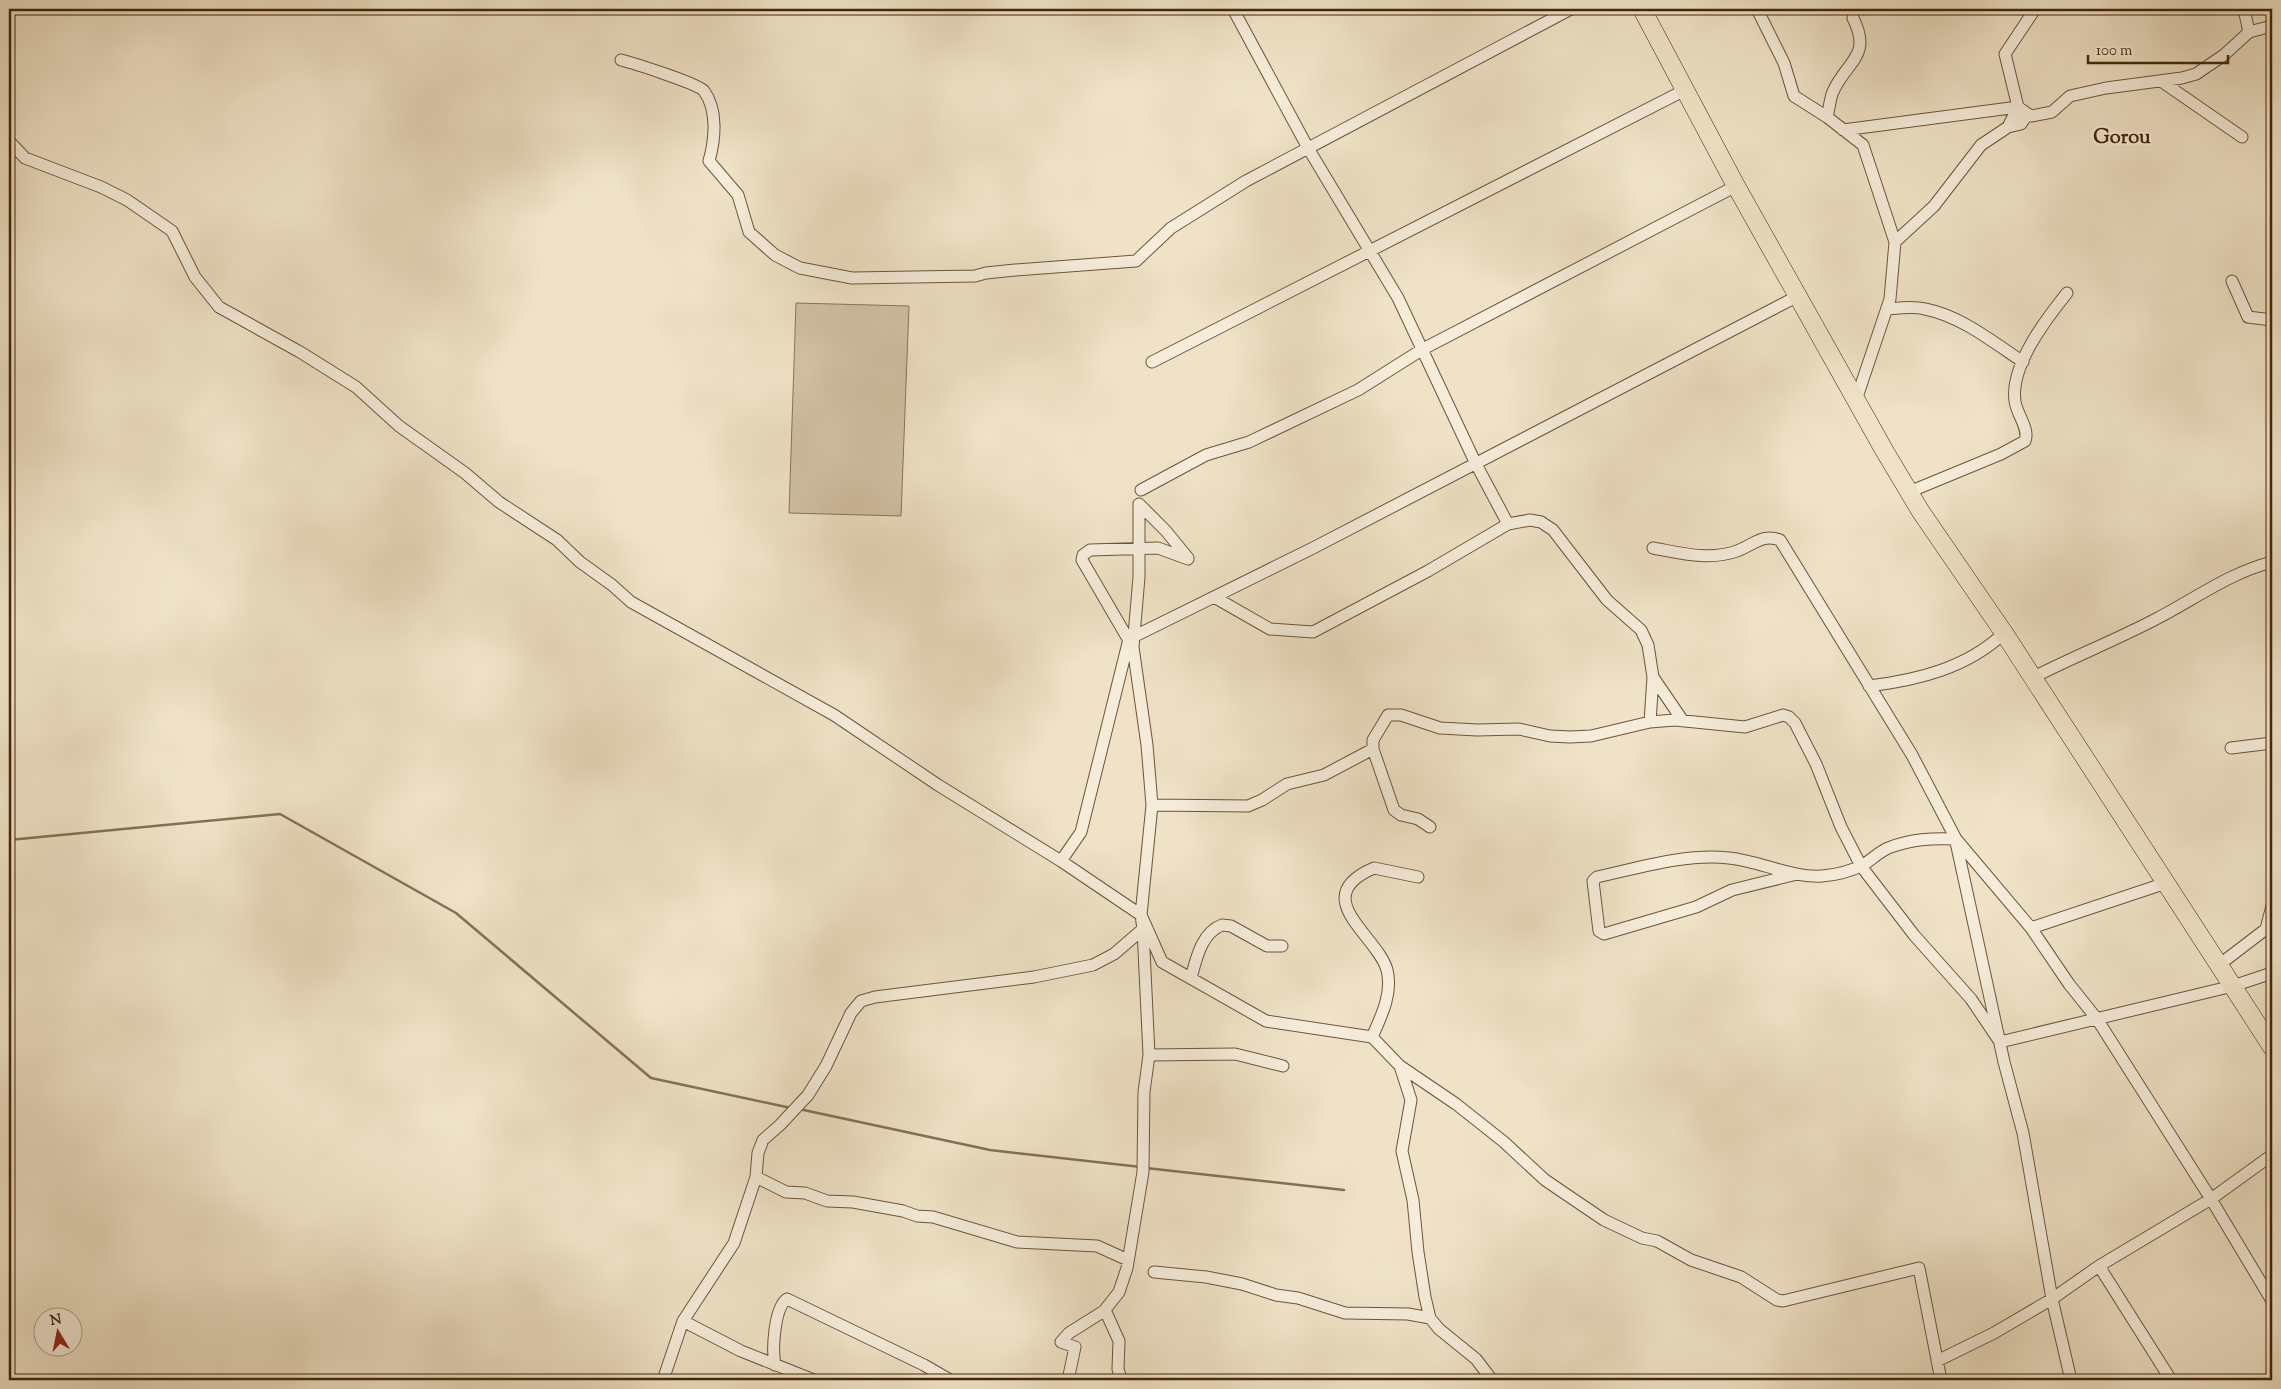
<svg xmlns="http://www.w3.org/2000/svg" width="2281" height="1389" viewBox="0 0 2281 1389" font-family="'Sorts Mill Goudy',serif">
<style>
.pitch{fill:#d2c2a6;stroke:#8a7458}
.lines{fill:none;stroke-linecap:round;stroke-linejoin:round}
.stream{stroke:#867054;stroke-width:2.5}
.street-casing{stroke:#6d5538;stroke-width:13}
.primary-casing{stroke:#422609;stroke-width:19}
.street{stroke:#f5ecda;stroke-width:11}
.primary{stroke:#efe2c6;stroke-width:18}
.labels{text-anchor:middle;stroke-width:4.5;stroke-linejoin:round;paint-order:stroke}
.neighbourhood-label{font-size:20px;font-weight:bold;fill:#422609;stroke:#f5ecda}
</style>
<rect width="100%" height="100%" fill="#efe2c6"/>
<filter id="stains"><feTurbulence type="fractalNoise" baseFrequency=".004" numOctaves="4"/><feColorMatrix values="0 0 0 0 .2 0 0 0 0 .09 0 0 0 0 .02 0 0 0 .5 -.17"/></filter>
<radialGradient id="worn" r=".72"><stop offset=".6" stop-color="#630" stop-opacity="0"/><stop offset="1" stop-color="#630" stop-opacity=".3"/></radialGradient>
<path class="pitch" d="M796 303 909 306 901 516 789 513Z"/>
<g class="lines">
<path class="stream" d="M9 840 280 814 456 913 651 1078 791 1108
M799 1109 990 1150 1141 1167
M1146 1168 1344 1190"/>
<defs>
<path id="street" d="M1233 9 1308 148 1398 298 1476 464 1508 524
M1757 9 1784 63 1794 96 1827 117 1863 145 1895 242 1890 299 1856 400
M2244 9 2249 32
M621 60C633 63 699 84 704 91 718 110 715 140 709 161L738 195 749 232 775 255 800 268 852 278 975 276 986 273 1015 270 1136 261 1171 228 1246 181 1571 9
M2161 81 2242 137
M1827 117C1829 109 1830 101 1832 94 1845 61 1873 58 1853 18
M2008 127 2018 107 2031 116 2052 112 2070 96 2106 88 2182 78 2196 74 2224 55 2249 32 2272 26
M1843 130 2018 107 2005 54 2035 9
M9 141 25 158 101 187 127 200 172 231 195 277 219 307 300 352 356 387 399 426 465 473 499 502 557 540 580 562 612 585 631 602 834 715 938 785 1061 861 1141 915 1162 962 1266 1021 1372 1037 1400 1066 1411 1100 1402 1151 1413 1200 1418 1252 1425 1297 1430 1318 1439 1329 1476 1359 1492 1380
M1895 242 1934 206 1981 145 2008 127 2021 124 2027 115
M2232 281 2248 317 2272 320
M1887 309C1900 308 1913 306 1925 309 1961 316 1993 342 2023 362
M1152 362 1685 90
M1141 490 1206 455 1249 442 1358 390 1423 349 1736 186
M1909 492 2001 454 2025 441C2030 429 2016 413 2015 401 2010 366 2046 319 2067 293
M1139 504 1166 531 1188 558
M1653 548C1681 553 1709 561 1737 551 1753 545 1763 533 1780 540L1912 755 1956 839 2031 928 2069 984 2097 1019 2211 1199 2272 1301
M1214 597 1270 629 1313 632 1428 571 1508 524 1530 520 1541 522 1553 530 1607 600 1641 630 1648 645 1653 677 1683 721
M1135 636 1313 548 1798 296
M1131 644 1082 560 1083 555 1090 550 1158 548 1188 559
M2032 678C2073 657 2116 640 2156 619 2195 599 2229 573 2272 562
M1869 686C1918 680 1967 668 2004 633
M1650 722 1653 677
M2231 748 2272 743
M1152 805 1248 806 1262 800 1287 784 1324 775 1373 749
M1430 827 1418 819 1401 815 1394 810 1373 749V740L1388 715H1401L1440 728 1477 730 1519 729 1550 736 1570 737 1591 736 1650 722 1675 720 1745 727 1783 715 1789 717 1795 723 1816 764 1841 827 1861 866 1914 935 1971 999 2000 1042 2233 986 2272 973
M1956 842 2004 1062 2023 1133 2052 1299 2071 1380
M1061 861 1081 832 1129 639
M1797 874 1732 890 1696 907 1604 934 1599 931 1593 881 1597 877C1638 868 1686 853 1729 858 1760 861 1791 878 1822 876 1835 875 1851 871 1863 865 1871 860 1879 852 1888 848 1911 839 1932 838 1956 839
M2031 928 2166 883
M2219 965 2266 929 2272 906
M1191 978C1196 960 1201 933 1222 925L1231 926 1267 946H1282
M1372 1037C1381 1017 1393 993 1387 970 1378 936 1306 897 1374 868L1418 877
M1149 1055 1235 1054 1283 1066
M1400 1066 1456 1104 1504 1142 1545 1180 1604 1220 1642 1238 1657 1241 1691 1260 1741 1277 1777 1300 1783 1301 1919 1268 1941 1380
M756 1177 786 1192 805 1193 827 1201 853 1202 903 1211 917 1216 933 1217 1017 1242 1097 1246 1128 1260
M2099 1266 2171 1380
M1154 1272 1206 1277 1242 1284 1276 1295 1298 1298 1345 1313 1408 1314 1430 1318
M1105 1310 1119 1341 1118 1369 1121 1380
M683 1321 741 1351 814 1380
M1937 1361 1994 1333 2052 1299 2099 1266 2211 1199 2272 1155
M775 1365C772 1350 774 1308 787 1299L924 1365 950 1380
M663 1380 683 1321 734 1243 756 1177 758 1153 763 1140 780 1125 808 1095 826 1066 851 1013 861 1001 875 997 1034 977 1093 965 1114 954 1143 929 1141 915 1152 805 1147 745 1133 647 1139 577V504
M1068 1380 1075 1347 1061 1342 1069 1333 1104 1311 1119 1292 1127 1268 1143 1172 1144 1092 1149 1055 1143 929"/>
<path id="primary" d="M1642 9 1736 186 1884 450 1921 512 2004 633 2272 1047"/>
</defs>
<use href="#street" class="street-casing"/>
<use href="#primary" class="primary-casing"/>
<use href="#street" class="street"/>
<use href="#primary" class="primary"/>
</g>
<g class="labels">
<g class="neighbourhood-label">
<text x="2122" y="143">Gorou</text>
</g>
</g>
<rect width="2281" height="1389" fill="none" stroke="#efe2c6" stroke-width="30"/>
<rect x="10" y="10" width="2261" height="1369" fill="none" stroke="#422609" stroke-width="2.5"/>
<rect x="15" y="15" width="2251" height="1359" fill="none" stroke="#422609"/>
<g transform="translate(58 1332) rotate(350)"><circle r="24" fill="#f5ecda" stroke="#ad9d86"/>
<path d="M0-4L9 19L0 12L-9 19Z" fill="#8f2418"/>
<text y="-8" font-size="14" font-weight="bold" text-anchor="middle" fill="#422609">N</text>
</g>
<path d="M2088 55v8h140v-8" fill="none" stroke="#422609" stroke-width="2.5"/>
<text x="2096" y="55" font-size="15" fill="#422609" stroke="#f5ecda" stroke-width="4" paint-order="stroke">100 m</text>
<rect width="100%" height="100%" filter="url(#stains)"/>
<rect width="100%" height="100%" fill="url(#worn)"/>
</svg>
